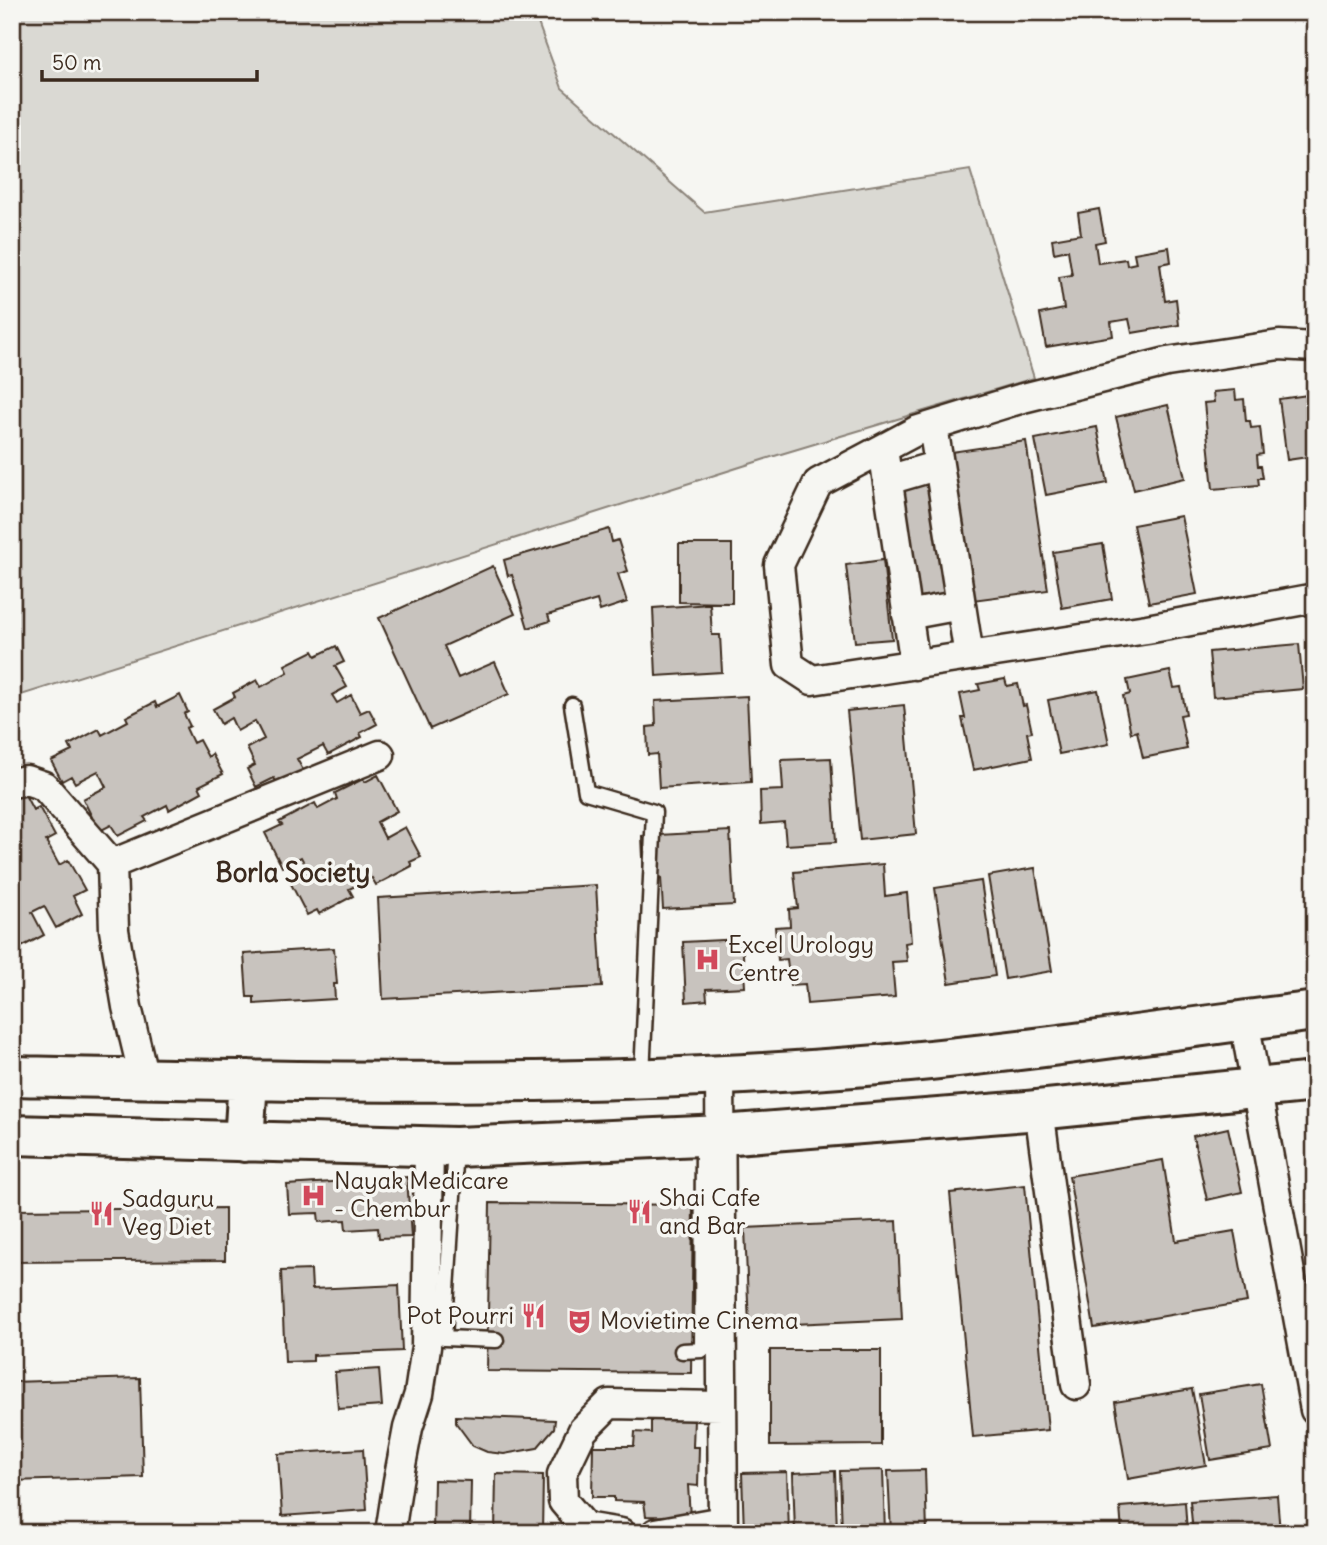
<svg xmlns="http://www.w3.org/2000/svg" width="1327" height="1545" viewBox="0 0 1327 1545" font-family="Delius,sans-serif">
<style>
.green{fill:#dad9d3;stroke:#8a8278;stroke-width:2}
.building{fill:#c8c3be;stroke:#3b2a1e;stroke-width:2}
.lines{fill:none;stroke-linecap:round;stroke-linejoin:round}
.lane-casing{stroke:#3b2a1e;stroke-width:19}
.street-casing{stroke:#3b2a1e;stroke-width:33}
.secondary-casing{stroke:#3b2a1e;stroke-width:44}
.lane{stroke:#f6f6f2;stroke-width:14}
.street{stroke:#f6f6f2;stroke-width:28}
.secondary{stroke:#f6f6f2;stroke-width:38}
.labels{text-anchor:middle;stroke-width:7;stroke-linejoin:round;paint-order:stroke}
.poi-label{font-size:24px;fill:#3b2a1e;stroke:#f6f6f2;text-anchor:start}
.neighbourhood-label{font-size:26px;font-weight:bold;fill:#3b2a1e;stroke:#f6f6f2}
</style>
<rect width="100%" height="100%" fill="#f6f6f2"/>
<filter id="ink" filterUnits="userSpaceOnUse"><feTurbulence type="fractalNoise" baseFrequency=".0143" numOctaves="2"/><feDisplacementMap in="SourceGraphic" scale="14" xChannelSelector="R" yChannelSelector="G"/><feConvolveMatrix kernelMatrix="1 2 1 2 8 2 1 2 1" color-interpolation-filters="sRGB"/></filter>
<g filter="url(#ink)">
<path class="green" d="M12 12H534L562 88 704 212 970 170 1034 378 781 454 12 698Z"/>
<path class="building" d="M1099 209 1105 241 1095 243 1098 263 1126 259 1127 265 1136 263 1134 253 1169 247 1171 262 1160 264 1165 301 1176 299 1179 325 1132 333 1129 319 1111 322 1113 336 1046 347 1040 314 1064 309 1059 277 1072 275 1068 250 1054 253 1052 239 1081 234 1078 213Z
M1235 390 1236 400 1244 399 1246 421H1250L1251 428 1260 427 1263 454 1257 455 1258 466H1261L1263 478H1258L1259 485 1213 489 1204 403 1214 402 1213 392Z
M1315 394V456L1287 460 1279 399Z
M1168 405 1185 478 1134 490 1116 417Z
M1097 427 1108 483 1046 495 1035 439Z
M1026 441 1048 590 973 600 951 452Z
M936 469 955 602 920 606 898 490Z
M1181 516 1197 594 1149 603 1133 525Z
M609 529 612 542 618 540 628 571 618 574 627 602 600 611 597 600 548 615 550 621 528 628 512 575 508 576 504 560Z
M679 544H732V603L679 602Z
M1103 544 1112 599 1062 608 1053 552Z
M883 560 892 639 855 642 846 565Z
M493 566 515 614 444 646 458 678 495 662 509 694 430 729 379 618Z
M710 604 712 635H720L722 672 656 676 653 608Z
M1299 644 1303 689 1213 697 1209 652Z
M336 646 344 662 335 666 347 687 332 695 337 703 351 695 360 713 369 709 377 724 360 733 362 737 328 755 323 746 297 759 303 770 277 783 274 778 256 787 247 769 255 765 247 748 264 739 255 721 237 731 231 718 221 724 213 709 235 697 233 693 257 680 261 687 288 672 285 665 313 651 316 656Z
M1170 671 1174 688 1181 687 1186 714 1180 715 1187 749 1143 758 1137 731 1131 733 1123 696 1130 694 1127 680Z
M1005 679 1007 686 1018 684 1023 706 1026 705 1032 732 1027 733 1032 758 973 770 962 718H965L960 694 980 690 978 684Z
M1098 690 1109 744 1059 754 1048 700Z
M180 695 188 712 184 714 190 726 186 728 193 743 199 740 208 757 212 754 223 774 199 786 202 792 169 810 167 805 144 817 147 821 118 836 111 825 90 836 83 821 92 817 83 799 106 787 98 771 75 783 71 776 62 781 51 761 72 751 69 745 99 729 102 735 128 721 126 717 155 702 157 707Z
M747 696 751 782 659 788 657 754 648 755 647 727 656 726 655 701Z
M904 705 916 834 860 840 847 711Z
M831 758 836 842 786 845 784 822 761 824 760 791 783 790 781 760Z
M378 775 397 811 377 822 385 838 405 827 421 857 410 862 412 866 376 885 372 878 349 889 353 896 319 914 317 910 307 915 289 880 308 870 301 857 282 867 265 833 282 825 279 822 315 803 318 809 337 799 335 793 363 779 365 782Z
M24 793 33 810 39 807 55 836 46 841 59 865 68 860 85 890 73 896 82 914 56 928 44 906 32 912 44 935 12 952V799Z
M730 831 734 905 663 909 661 878 644 879 642 836Z
M883 864 885 896 907 893 911 942 905 943 907 961 892 962 895 997 807 1004 805 984 790 985 787 959 778 960 775 927 790 926 789 909 798 908 794 872Z
M1035 868 1052 971 1005 979 988 876Z
M981 881 995 976 949 983 935 888Z
M596 885 602 987 383 999 378 898Z
M742 939 745 987 706 989 707 1000 686 1002 683 942Z
M334 948 337 984H334L335 999 254 1004V997H247L244 954Z
M1228 1128 1242 1192 1207 1200 1193 1136Z
M1163 1160 1176 1241 1234 1231 1247 1302 1094 1328 1069 1176Z
M407 1177 411 1237 379 1238 378 1228 346 1230 345 1220 319 1222 318 1213 289 1214 287 1185Z
M1025 1185 1048 1430 973 1437 950 1193Z
M490 1203 693 1205 691 1373 487 1371Z
M225 1208V1260L12 1262V1210Z
M897 1221 902 1319 749 1326 745 1228Z
M311 1270 312 1289 399 1285 402 1351 313 1355V1361L285 1362 281 1271Z
M770 1350H881V1445L770 1446Z
M379 1369 382 1406 338 1409 335 1372Z
M140 1378 143 1477 12 1481V1382Z
M1261 1384 1272 1450 1210 1460 1199 1394Z
M1192 1389 1206 1465 1128 1479 1115 1402Z
M651 1413 694 1419 693 1447H699L698 1486 688 1485 690 1517 646 1516 644 1502 614 1501V1497H592L593 1446H634L635 1432 651 1433Z
M456 1416 555 1420 554 1428 537 1448 504 1454 487 1452 473 1446 456 1423Z
M363 1449 367 1510 282 1516 278 1454Z
M883 1470 885 1533H842L840 1471Z
M925 1470 927 1532 891 1533 888 1471Z
M835 1471 837 1533H795L793 1473Z
M787 1472 789 1533H744L742 1473Z
M496 1474 543 1475 542 1533H495Z
M434 1480 471 1481 470 1533H433Z
M1277 1495 1280 1533H1193L1190 1501Z
M1185 1502 1187 1533H1122L1120 1507Z"/>
<g class="lines">
<defs>
<path id="lane" d="M572 705 586 792 654 812 642 1076
M456 1148 444 1338 496 1340
M682 1351 702 1350 703 1137"/>
<path id="street" d="M1315 347 1279 345 1167 362 1023 398 916 431 818 483 779 565 789 665 812 680 1147 629 1315 598
M933 426 969 656
M883 449 915 665
M888 480 939 465
M907 615 961 605
M12 783 26 780 44 786 112 864
M1244 1020 1315 1410
M720 1075 723 1533
M144 1078 127 1007 114 930 112 864 380 755
M1039 1109 1076 1385
M390 1533 398 1481 408 1428 419 1394 426 1347 429 1148
M621 1533 585 1527 563 1501 562 1474 583 1430 609 1404 722 1406
M656 1533 723 1521"/>
<path id="secondary" d="M12 1076C301 1082 591 1089 878 1065 1024 1052 1169 1030 1315 1011
M12 1135 456 1147 722 1135 1027 1111 1315 1082
M244 1142 248 1080"/>
</defs>
<use href="#lane" class="lane-casing"/>
<use href="#street" class="street-casing"/>
<use href="#secondary" class="secondary-casing"/>
<use href="#lane" class="lane"/>
<use href="#street" class="street"/>
<use href="#secondary" class="secondary"/>
</g>
</g>
<defs>
<symbol id="hospital-bare" viewBox="-9 -9 18 18"><path d="M-5-5h3v3.5h4V-5h3V5h-3V1.5h-4V5h-3Z" fill="#d1495b" stroke="#f6f6f2" stroke-width="2.5" paint-order="stroke"/></symbol>
<symbol id="restaurant-bare" viewBox="-9 -9 18 18"><path d="M-5-6h1v4h1v-4h1v4h1v-4h1v5L-1.5 .5V6h-2V.5L-5-1ZM5-6V6H3V1.5H1.5Q1.5-4 5-6Z" fill="#d1495b" stroke="#f6f6f2" stroke-width="2.5" paint-order="stroke"/></symbol>
<symbol id="theatre-bare" viewBox="-9 -9 18 18"><path d="M-5-5.5Q0-4 5-5.5V0Q5 5 0 6Q-5 5-5 0ZM-3.3-2.5H-1v1.5H-3.3ZM1-2.5H3.3v1.5H1ZM-2.8 1Q0 5.5 2.8 1Z" fill="#d1495b" stroke="#f6f6f2" stroke-width="2.5" paint-order="stroke"/></symbol>
</defs>
<g fill-rule="evenodd">
<use href="#hospital-bare" x="690" y="942" width="35" height="35"/>
<use href="#hospital-bare" x="296" y="1178" width="35" height="35"/>
<use href="#restaurant-bare" x="622" y="1194" width="35" height="35"/>
<use href="#restaurant-bare" x="84" y="1196" width="35" height="35"/>
<use href="#restaurant-bare" x="516" y="1298" width="35" height="35"/>
<use href="#theatre-bare" x="562" y="1304" width="35" height="35"/>
</g>
<g class="labels">
<g class="poi-label">
<text x="728" y="953">Excel Urology<tspan x="728" dy="28">Centre</tspan></text>
<text x="334" y="1189">Nayak Medicare<tspan x="334" dy="28">- Chembur</tspan></text>
<text x="659" y="1206">Shai Cafe<tspan x="659" dy="28">and Bar</tspan></text>
<text x="122" y="1207">Sadguru<tspan x="122" dy="28">Veg Diet</tspan></text>
<text x="514" y="1324" text-anchor="end">Pot Pourri</text>
<text x="600" y="1329">Movietime Cinema</text>
</g>
<g class="neighbourhood-label">
<text x="293" y="882">Borla Society</text>
</g>
</g>
<rect width="1327" height="1545" fill="none" stroke="#f6f6f2" stroke-width="42"/>
<rect x="21" y="21" width="1285" height="1503" fill="none" stroke="#3b2a1e" stroke-width="2.5" filter="url(#ink)"/>
<path d="M42 70v10h215v-10" fill="none" stroke="#3b2a1e" stroke-width="3.5"/>
<text x="52" y="70" font-size="21" fill="#3b2a1e" stroke="#f6f6f2" stroke-width="5" paint-order="stroke">50 m</text>
</svg>
